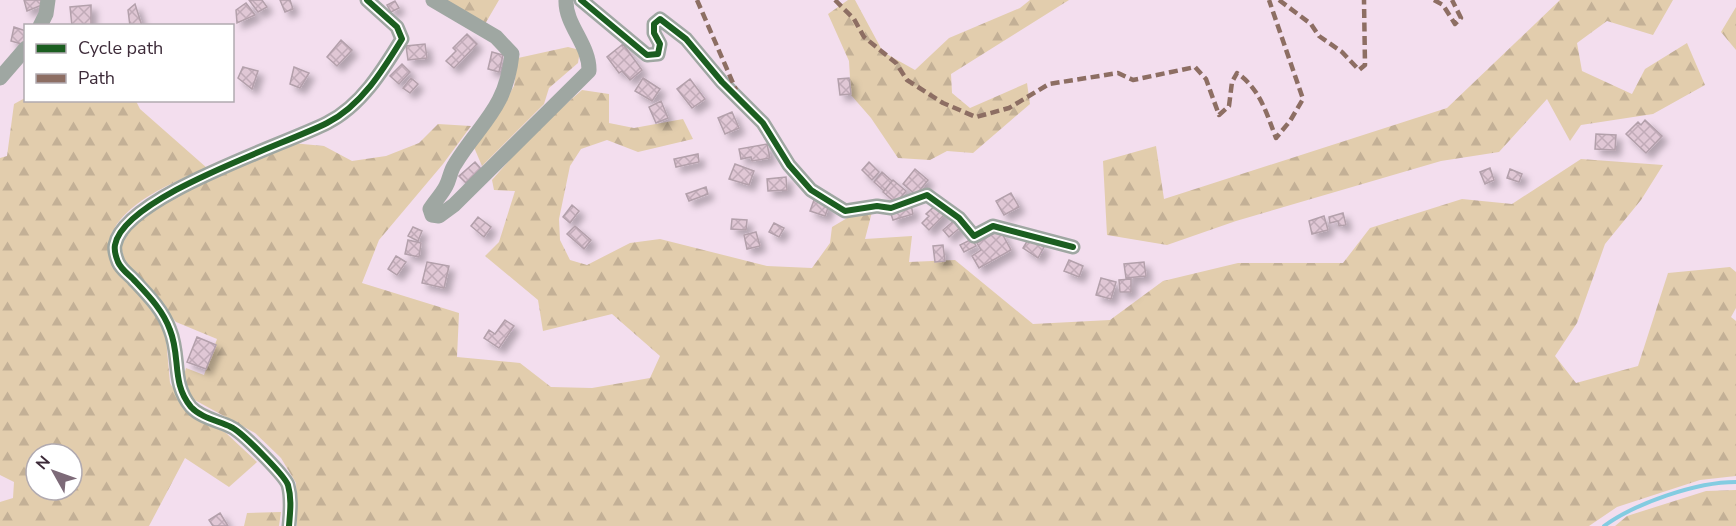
<svg xmlns="http://www.w3.org/2000/svg" width="1736" height="526" viewBox="0 0 1736 526" font-family="'Nunito Sans',sans-serif">
<style>
.forest{fill:url(#forest-firs);fill-rule:evenodd}
.lines{fill:none;stroke-linecap:round;stroke-linejoin:round}
.stream{stroke:#83cce1;stroke-width:4}
.building{fill:url(#building-cross-hatch);stroke:#b3a0ab;stroke-width:1.5;filter:url(#shadow)}
.street{stroke:#9fa7a2;stroke-width:15}
.quiet{stroke:#8d6e63;stroke-width:4.5;stroke-dasharray:9 4.5;stroke-linecap:butt}
.cycleway-casing{stroke:#fff;stroke-width:10}
.cycleway{stroke:#1b5e20;stroke-width:6}
</style>
<defs>
<pattern id="forest-firs" width="22" height="20" patternUnits="userSpaceOnUse" patternTransform="scale(1.5)"><rect width="22" height="20" fill="#e2cdad"/><path d="M5 1l3.5 6h-7zM16 11l3.5 6h-7z" fill="#c3b096"/></pattern>
<pattern id="building-cross-hatch" width="8" height="8" patternUnits="userSpaceOnUse" patternTransform="scale(1.5)"><rect width="8" height="8" fill="#e0c7d5"/><path d="M0 0l8 8M0 8l8-8" fill="none" stroke="#c1abb8"/></pattern>
<filter id="shadow"><feDropShadow dx="5.5" dy="5.5" stdDeviation="3" flood-color="#0004"/></filter>
</defs>
<rect width="100%" height="100%" fill="#f3deee"/>
<path class="forest" d="M446 0H499L485 24Z
M848 0H855L883 52 915 70 949 38 1020 8 1030 0H1069L951 74 952 93 970 108 1027 83 1030 104 973 153 947 151 930 160 898 158 871 118 851 95 849 61 828 14Z
M1560 0H1673L1653 35 1607 21 1577 43 1582 71 1632 94 1645 69 1687 43 1705 85 1653 114 1581 125 1570 141 1547 99 1499 152 1441 161 1236 221 1167 245 1107 235 1103 161 1156 146 1164 199 1447 108Z
M1736 7V50L1721 32Z
M568 47 580 50 578 63 549 88 544 104 482 166 473 145 497 115 514 86 518 58Z
M582 90 609 94V123L634 128 683 119 693 139 638 152 607 140 581 149 570 166 559 219 560 240 570 260 587 265 630 243 660 239 767 266 812 268 830 243 832 227 854 214 872 212 865 239 912 236 909 262 955 260 1033 324 1110 320 1163 281 1238 263H1343L1370 228 1462 199 1512 204 1581 159 1663 165 1641 200 1605 244 1577 323 1555 356 1576 383 1638 366 1668 273 1730 267 1736 272V308L1731 317 1736 321V476L1700 480 1617 507 1589 526H297L296 483 281 458 255 433 191 398 182 382 186 368 204 375 217 339 176 322 126 266 120 243 125 231 162 203 292 143 324 146 352 161 386 156 419 143 438 124 471 126 443 164 379 240 362 283 459 313 457 357 520 363 551 387 592 388 650 378 660 356 612 314 543 331 538 300 485 256 499 242 515 191 494 190 492 180 535 131Z
M25 98 26 100 136 101 140 109 207 168C171 183 98 212 110 260L165 327 170 383 187 412 226 433 257 462 229 487 185 458 149 526H0V502L13 498 14 482 0 475V158L7 156 14 104ZM36 454H72V490H36Z
M1736 490V526H1615L1627 516 1706 491Z
M281 512 279 526H244L247 513Z"/>
<g class="lines">
<path class="stream" d="M1604 526C1636 503 1696 482 1736 482"/>
</g>
<path class="building" d="M24 0H41L42 5 27 11Z
M249 0H262L267 7 258 12Z
M280 0H290L293 9 285 12Z
M395 1 399 8 391 12 387 5Z
M246 3 255 15 237 23 236 10Z
M135 4 142 26H130L128 10Z
M91 5V26H72L70 7Z
M14 27 26 31 25 45 11 41Z
M467 34 477 44 454 68 446 61 456 51 453 48Z
M341 40 352 50 337 66 327 57Z
M425 44 427 58 408 60 406 46Z
M623 44 642 70 630 80 622 71 619 73 607 57Z
M492 52 503 55 499 72 488 69Z
M402 64 410 72 399 84 390 76Z
M243 67 258 71 252 89 238 78Z
M294 67 309 73 300 88 290 84Z
M411 78 418 84 410 93 403 88Z
M643 78 660 89 652 101 635 91Z
M849 78 851 94 840 95 838 79Z
M690 79 705 99 692 108 677 89Z
M661 101 668 118 656 123 649 107Z
M732 112 739 128 725 134 718 118Z
M1645 120 1662 136 1646 153 1626 134 1638 122 1641 125Z
M1596 134 1616 135 1615 150 1595 149Z
M767 144 770 158 752 161 751 157 741 159 739 149Z
M698 154 699 162 676 167 674 159Z
M475 162 481 169 466 183 459 176Z
M869 162 879 172 872 180 862 170Z
M735 164 754 171 749 185 729 179Z
M1490 168 1494 180 1485 184 1480 172Z
M915 169 928 180 916 195 903 184Z
M1510 169 1522 174 1519 182 1507 178Z
M882 172 892 181 884 191 874 182Z
M786 177 787 190 768 191 767 179Z
M893 180 906 191 896 203 883 192Z
M706 187 708 194 689 201 686 194Z
M1011 193 1019 207 1004 215 996 201Z
M814 200 829 205 825 216 810 211Z
M937 204 946 213 929 230 922 223 929 216 926 214Z
M572 205 579 211 570 223 563 217Z
M911 205 913 214 893 220 890 211Z
M1343 213 1346 225 1339 226 1338 221 1330 223 1329 217Z
M1324 216 1328 230 1312 234 1309 221Z
M478 217 491 227 484 237 471 226Z
M732 219 747 220 746 230 731 229Z
M956 219 962 226 949 237 943 230Z
M774 223 784 228 779 237 769 232Z
M575 226 591 240 584 249 567 234Z
M413 227 422 231 418 241 408 236Z
M1000 230 1011 250 979 268 972 256 981 250 977 243Z
M756 232 760 246 747 249 744 235Z
M1029 238 1044 247 1038 258 1023 248Z
M972 239 976 246 964 252 960 245Z
M408 240 421 243 419 257 405 254Z
M943 245 945 261 935 262 933 246Z
M396 256 406 262 397 275 388 269Z
M1069 260 1083 266 1079 277 1064 271Z
M427 262 449 266 444 288 422 283Z
M1144 262 1146 276 1126 278 1124 264Z
M1101 278 1116 282 1111 299 1096 295Z
M1131 279V292H1120L1119 280Z
M505 320 514 326 499 348 484 338 489 330 495 334Z
M197 337 216 345 206 369 187 362Z
M220 513 228 526H213L209 520Z"/>
<g class="lines">
<path class="street" d="M433 0 496 37 512 54C506 109 481 122 455 164 450 171 450 179 446 186 442 194 435 201 430 209L432 215 439 216 454 205 589 71C590 45 565 25 566 0
M581 0 647 55 658 54 660 44 654 33V24L660 19 686 39 722 82 763 123 789 165 811 190 845 211 877 206 891 208 927 195 959 218 974 236 993 226 1073 247
M40 26 46 14 48 0
M0 78 26 48
M289 526C290 513 292 499 288 485 285 476 242 432 231 427 219 421 201 418 191 407 171 383 181 357 170 330 163 310 148 295 133 279 128 274 121 269 118 262 116 257 114 250 115 245 124 196 284 145 327 123 361 106 383 70 402 39L397 27 367 0"/>
<path class="quiet" d="M697 0 736 90
M835 0 854 19 864 37 896 63 907 80 943 103 976 117 1009 108 1049 84 1118 73 1133 80 1195 67 1206 79 1219 115 1229 106 1232 82 1237 73C1260 89 1266 112 1276 138L1290 121 1303 99 1269 0
M1279 0 1311 24 1319 36 1342 52 1359 70 1365 65 1364 0
M1434 0 1443 5 1455 24 1461 18 1452 0"/>
<defs>
<path id="cycleway" d="M581 0 647 55 658 54 660 44 654 33V24L660 19 686 39 722 82 763 123 789 165 811 190 845 211 877 206 891 208 927 195 959 218 974 236 993 226 1073 247
M289 526C290 513 292 499 288 485 285 476 242 432 231 427 219 421 201 418 191 407 171 383 181 357 170 330 163 310 148 295 133 279 128 274 121 269 118 262 116 257 114 250 115 245 124 196 284 145 327 123 361 106 383 70 402 39L397 27 367 0"/>
</defs>
<use href="#cycleway" class="cycleway-casing"/>
<use href="#cycleway" class="cycleway"/>
</g>
<rect x="24" y="24" width="210" height="78" fill="#ffffff" stroke="#b1aab0" stroke-width="1.5"/>
<rect x="36" y="44" width="30" height="9" fill="#1b5e20" stroke="#b1aab0" stroke-width="1.5"/>
<text x="78" y="54" font-size="18" fill="#3d2b39">Cycle path</text>
<rect x="36" y="74" width="30" height="9" fill="#8d6e63" stroke="#b1aab0" stroke-width="1.5"/>
<text x="78" y="84" font-size="18" fill="#3d2b39">Path</text>
<g transform="translate(54 472) rotate(310)"><circle r="28" fill="#ffffff" stroke="#b1aab0" stroke-width="1.5"/>
<path d="M0-4.5L10 22L0 15L-10 22Z" fill="#7d6a78"/>
<text y="-9" font-size="16" font-weight="bold" text-anchor="middle" fill="#3d2b39">N</text>
</g>
</svg>
